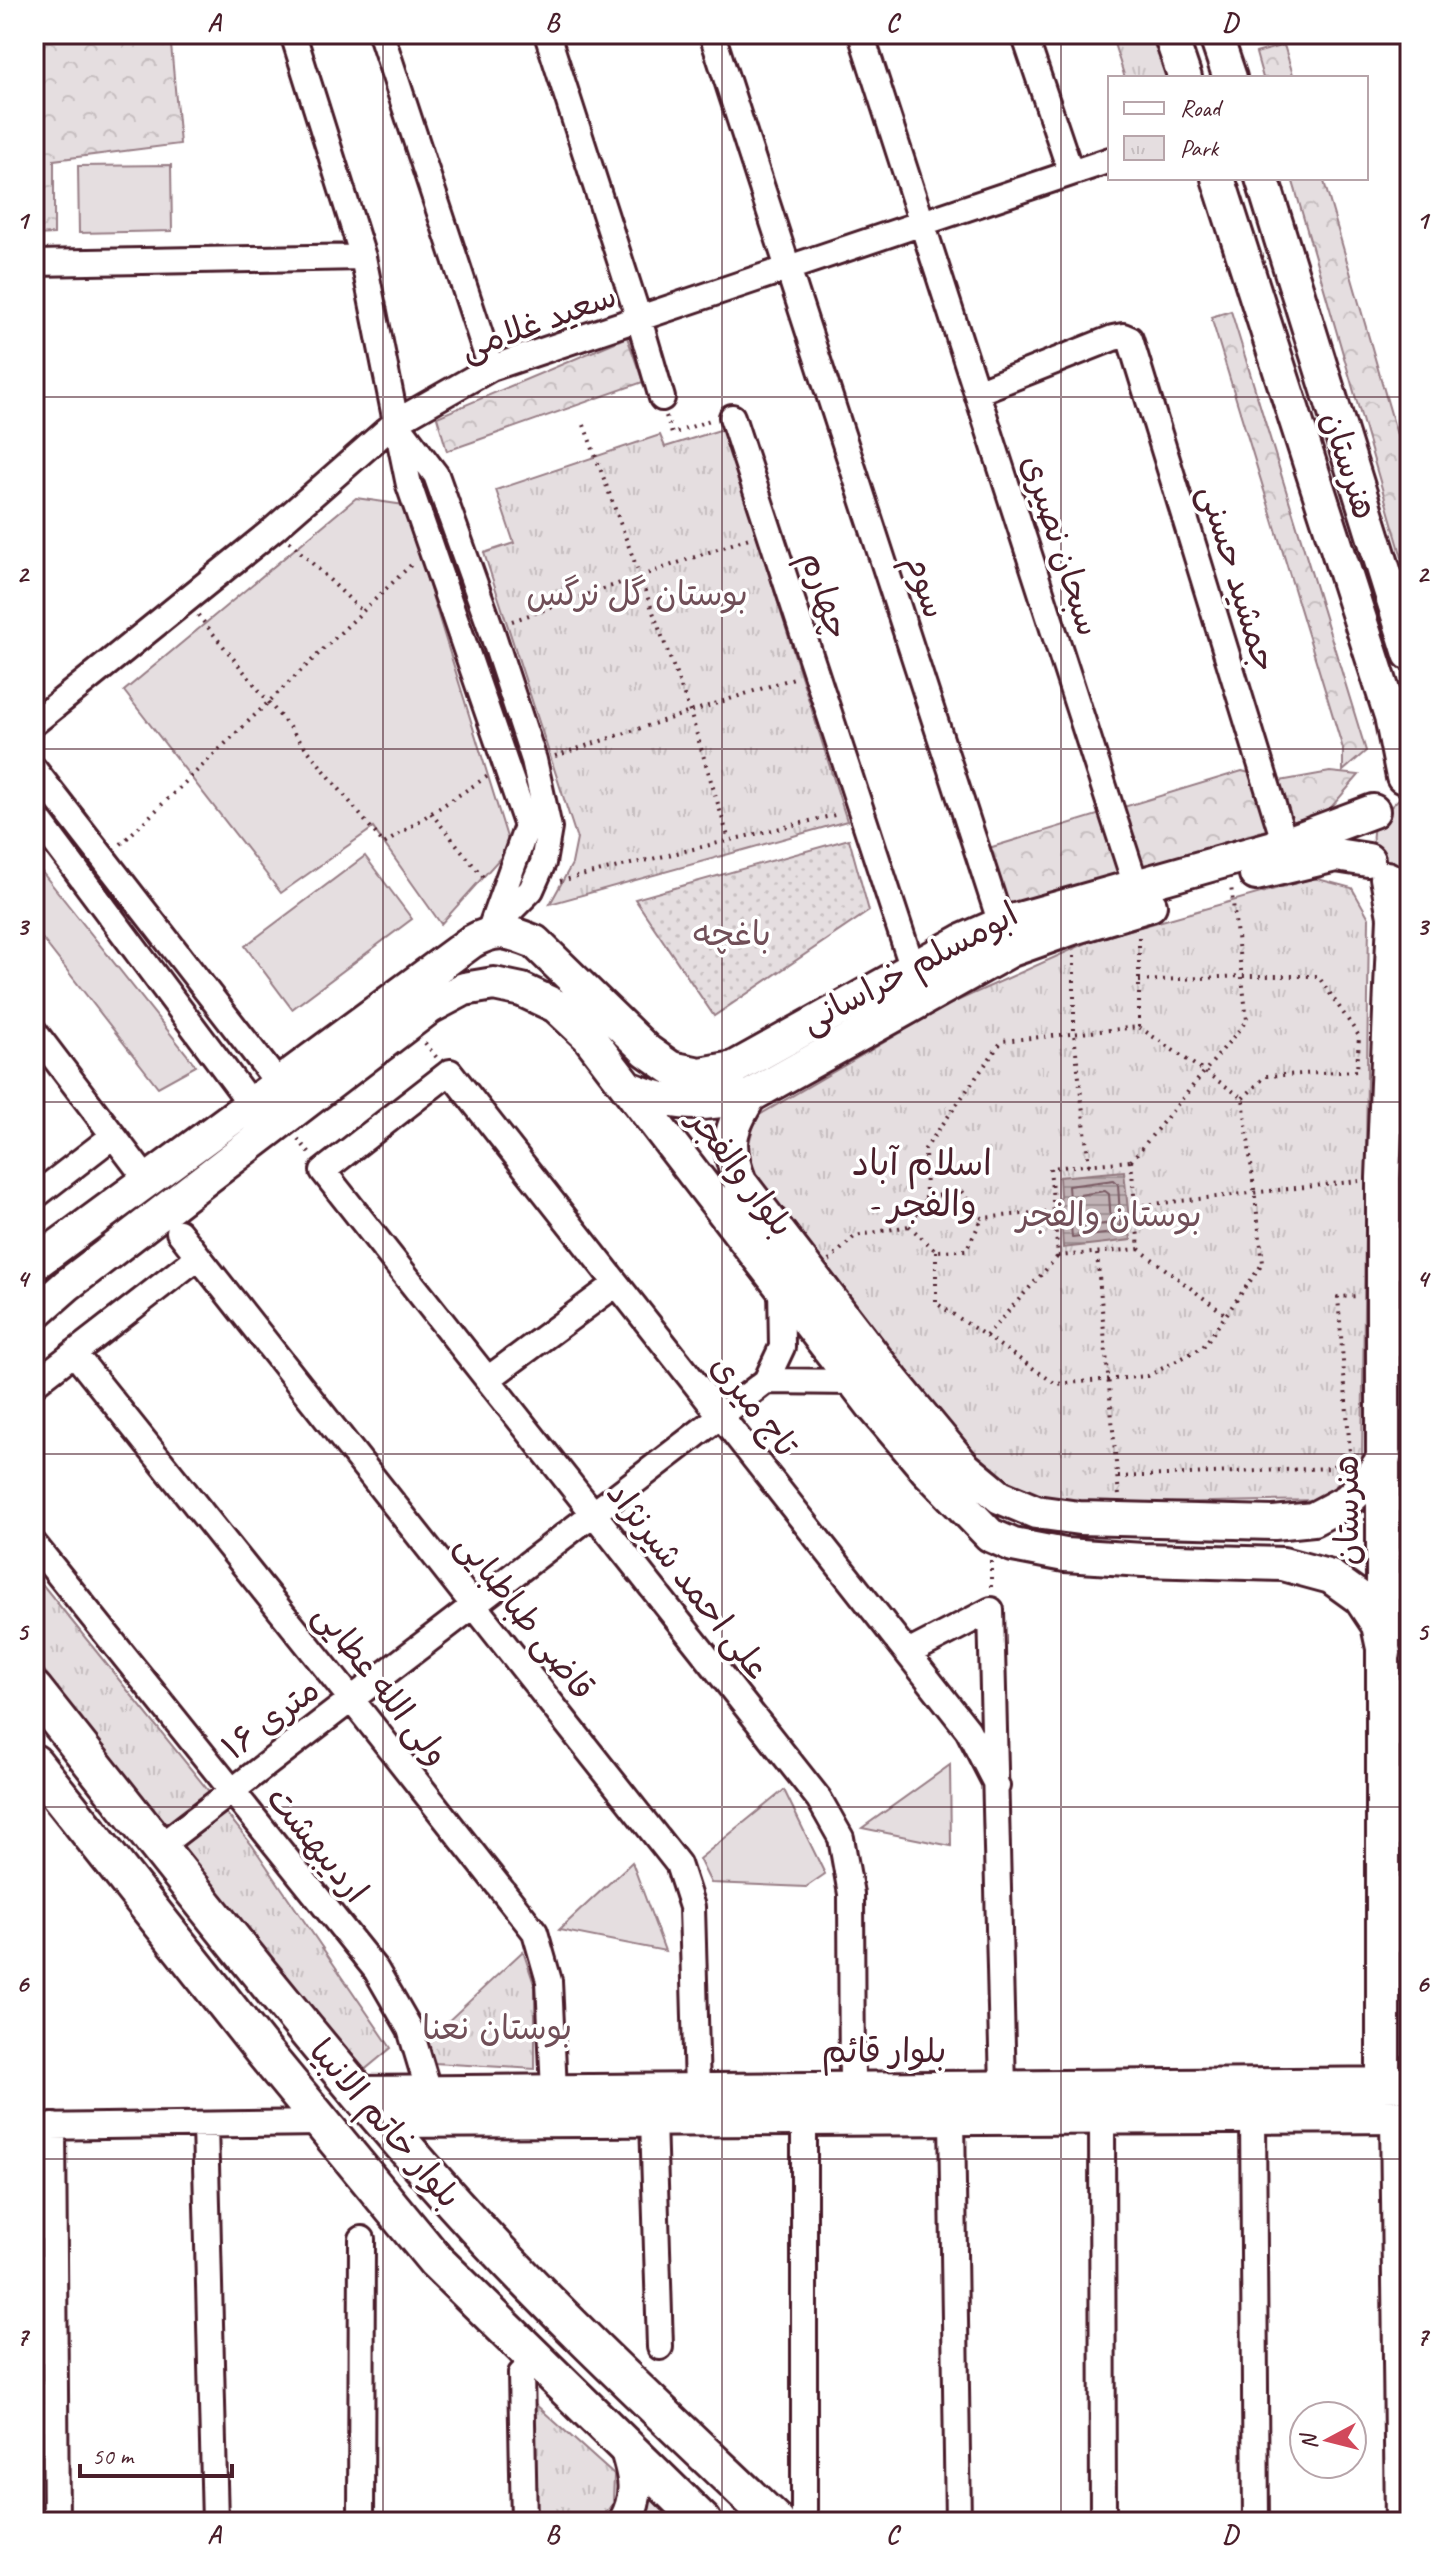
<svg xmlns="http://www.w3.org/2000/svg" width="1444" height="2556" viewBox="0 0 1444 2556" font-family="Caveat,'Playpen Sans Arabic',sans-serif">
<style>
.grass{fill:#e5dee0;stroke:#987e86;stroke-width:2}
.forest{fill:url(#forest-crowns);stroke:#987e86;stroke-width:2}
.park{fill:url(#park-tufts);stroke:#987e86;stroke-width:2}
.garden{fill:url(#garden-dots);stroke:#987e86;stroke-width:2}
.water{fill:url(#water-rules);stroke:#91787e;stroke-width:2}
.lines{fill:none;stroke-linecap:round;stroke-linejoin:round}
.shore{stroke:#7a5a63;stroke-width:2}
.minor-casing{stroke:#4a1f2b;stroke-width:30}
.secondary-casing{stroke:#4a1f2b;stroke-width:38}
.primary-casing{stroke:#4a1f2b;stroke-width:42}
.path{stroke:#4a1f2b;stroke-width:4;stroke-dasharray:2 6;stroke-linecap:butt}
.minor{stroke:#fff;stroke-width:24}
.secondary{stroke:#fff;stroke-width:32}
.primary{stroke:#fff;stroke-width:36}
.grid{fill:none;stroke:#4a1f2b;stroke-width:2;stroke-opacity:0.55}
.labels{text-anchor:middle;stroke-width:7;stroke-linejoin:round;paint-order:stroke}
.street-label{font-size:34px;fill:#4a1f2b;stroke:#fff}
.park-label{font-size:34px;fill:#714f58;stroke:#fff}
.neighbourhood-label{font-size:36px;fill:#4a1f2b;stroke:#fff}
.neatline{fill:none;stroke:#4a1f2b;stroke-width:3}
.grid-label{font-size:26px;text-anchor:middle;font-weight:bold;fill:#4a1f2b}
</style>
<defs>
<pattern id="forest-crowns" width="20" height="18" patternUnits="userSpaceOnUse" patternTransform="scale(2)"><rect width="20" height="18" fill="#e5dee0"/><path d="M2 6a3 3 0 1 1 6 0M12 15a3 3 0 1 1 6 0" fill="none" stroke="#c6bec0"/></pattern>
<pattern id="park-tufts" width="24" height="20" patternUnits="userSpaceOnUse" patternTransform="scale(2)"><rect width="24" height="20" fill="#e5dee0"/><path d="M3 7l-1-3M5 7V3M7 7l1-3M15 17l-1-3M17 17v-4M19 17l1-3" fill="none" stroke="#c6bec0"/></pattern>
<pattern id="garden-dots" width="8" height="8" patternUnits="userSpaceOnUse" patternTransform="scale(2)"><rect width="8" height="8" fill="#e5dee0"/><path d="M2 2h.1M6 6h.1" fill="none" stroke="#c6bec0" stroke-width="1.8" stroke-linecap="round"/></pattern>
<pattern id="water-rules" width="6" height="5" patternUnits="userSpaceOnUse" patternTransform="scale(2)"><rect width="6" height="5" fill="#c1b3b6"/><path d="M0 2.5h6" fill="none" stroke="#9f9194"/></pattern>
</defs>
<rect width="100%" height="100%" fill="#fff"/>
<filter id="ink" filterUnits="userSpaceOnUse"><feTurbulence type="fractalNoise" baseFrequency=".0125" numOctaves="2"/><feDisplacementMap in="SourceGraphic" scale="16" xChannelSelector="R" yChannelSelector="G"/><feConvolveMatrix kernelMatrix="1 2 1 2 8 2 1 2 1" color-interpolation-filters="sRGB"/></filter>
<g filter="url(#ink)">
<path class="grass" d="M171 165 172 231 79 233 78 166Z
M356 498 404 505 510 847 441 924 373 828 281 893 124 691Z
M1410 789V868C1388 874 1367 850 1374 828 1378 817 1401 797 1410 789Z
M365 856 412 919 292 1009 245 946Z
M34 862 196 1066 158 1087 34 928Z
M950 1765 951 1846 862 1828Z
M784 1790 825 1874 806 1887 711 1883 699 1859Z
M632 1862 665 1951 559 1930Z
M646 2483 687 2522H632Z"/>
<path class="forest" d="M34 34H170L180 144 54 160V234L34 235Z
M1284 45 1294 78H1263L1256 53Z
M1292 178H1323L1410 480V585Z
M1231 311 1366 751 1343 771V749L1211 317Z
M627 337 643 382 447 451 437 417Z
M1242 771 1280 781 1330 772 1359 775 1328 811 998 912 979 851Z"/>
<path class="park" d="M1111 34H1157L1172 78H1125Z
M723 429 847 821 550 904 572 864 577 839 484 553 514 543 496 490 660 435 665 447Z
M1314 878 1352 888 1369 918 1362 1462 1320 1500 1100 1504 1015 1493 958 1444 744 1162 756 1117 948 1005 1091 941Z
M34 1574 252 1845 391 2048 362 2072 157 1821 34 1657Z
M523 1951 535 1987V2069L434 2063 428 2040Z
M534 2403 614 2475 613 2503 599 2522H532Z"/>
<path class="garden" d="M849 839 869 911 714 1016 635 899Z"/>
<path class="water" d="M1124 1171 1131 1240 1063 1248 1059 1177Z"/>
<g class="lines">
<path class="shore" d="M1114 1180 1118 1184 1121 1232 1072 1238 1068 1186Z
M1105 1191 1109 1194 1111 1223 1082 1227 1079 1195Z"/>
<defs>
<path id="minor" d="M293 34 363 257 396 422
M381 34 491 368
M547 34 639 319 662 398
M712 34 1001 924
M861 34 1136 886
M1024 34 1071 173
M34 263 363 257
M977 392 1113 338 1123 336 1130 339 1285 844
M732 417 913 969
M396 422 436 475 491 629 534 760 549 828 543 863 531 890 489 932 527 826 409 485Z
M34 723 275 528 396 422 491 368 1110 160
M34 769 278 1083
M34 814 250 1103
M34 1031 147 1180
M34 1197 113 1136
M179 1232 678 1864 692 1907 697 2090
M781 1285 782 1347 766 1381 855 1382
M74 1353 351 1699 535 1932 549 1981 554 2091
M488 1379 616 1284
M34 1384 198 1257
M34 1544 376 1970 410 2029 429 2092
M908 1653 991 1610 1003 2087
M159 1847 766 1381
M852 2088 851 1894 841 1838 819 1799 323 1171 450 1072 968 1730 997 1786
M1393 2116 1398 2522
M1253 2117 1256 2522
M952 2118 958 2522
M1102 2118 1103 2522
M653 2120 660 2347
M205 2125 215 2522
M53 2126 56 2522
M34 2127 323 2123
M521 2374 524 2522
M361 2522 362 2239
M804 2522V2119"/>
<path id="secondary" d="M1170 34 1185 78
M1215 34 1230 78
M1218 178 1391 716 1403 777
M1262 178 1410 654
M1256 874 1336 855 1368 860
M1387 878 1394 917 1383 1178V2084L1393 2116
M629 1088C676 1107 702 1106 750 1096L1011 950 1073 928 1150 905
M750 1096C729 1130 725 1144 740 1182L893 1381 965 1468 1000 1497 1036 1512 1079 1518 1274 1523 1313 1519 1347 1501 1368 1481 1384 1457
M34 1264 471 942C497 927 507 931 535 942L647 1051 671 1068 700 1074 734 1068 962 941 1001 924 1285 844 1373 811
M34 1314 67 1285 430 1007 464 989 494 984 522 990 556 1006 588 1036 872 1405 926 1469 990 1535 1013 1545 1065 1555 1143 1560 1283 1564 1331 1577 1360 1598 1378 1625 1384 1653
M358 2093 1410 2084
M382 2121 1410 2116
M625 2444C634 2474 641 2492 625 2522"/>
<path id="primary" d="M34 1690C172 1863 307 2039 455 2204 556 2316 667 2418 776 2522
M34 1763 262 2050 436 2261 703 2522"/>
</defs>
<use href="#minor" class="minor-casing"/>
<use href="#secondary" class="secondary-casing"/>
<use href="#primary" class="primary-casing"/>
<path class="path" d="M666 416 672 434 710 420
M584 425 690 712 729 840
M289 541 363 612
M198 615 384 844 488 776
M512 621 749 538
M555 756 794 678
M431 813 483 877
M121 844 414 562
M560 881 839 814
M1074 956V1034L1089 1165
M1139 981 1242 976H1318L1359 1036 1357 1071
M1139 1027V934
M425 1043 437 1058
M1243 1098 1266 1076 1357 1071
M298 1139 310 1154
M1131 1161 1139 1249 1058 1256 1050 1168Z
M1131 1161 1247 1020 1231 886
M926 1198 925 1149 1002 1041 1139 1027 1243 1098 1263 1263 1203 1347 1148 1376 1056 1384 986 1336
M1135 1206 1359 1181
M909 1226 936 1251 966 1250 982 1219
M1139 1249 1226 1315
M936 1251V1303L986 1336 1058 1256
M1097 1254 1119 1496
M829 1261 855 1236 909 1226 926 1198 961 1191 982 1218 1054 1211
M34 1347 46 1337
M1118 1477 1331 1468 1350 1452 1338 1297 1359 1296
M991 1561V1588"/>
<use href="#minor" class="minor"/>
<use href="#secondary" class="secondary"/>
<use href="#primary" class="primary"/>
</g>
</g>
<path class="grid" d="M383 34V2522M722 34V2522M1061 34V2522M34 397H1410M34 749H1410M34 1102H1410M34 1454H1410M34 1807H1410M34 2159H1410"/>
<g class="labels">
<g class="street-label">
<text transform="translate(538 321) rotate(-20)" y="12">سعید غلامی</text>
<text transform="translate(1350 465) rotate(72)" y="12">هنرستان</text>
<text transform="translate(1062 545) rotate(72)" y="12">سبحان نصیری</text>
<text transform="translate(1239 578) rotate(73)" y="12">جمشید حسنی</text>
<text transform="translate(927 586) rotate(72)" y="12">سوم</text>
<text transform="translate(826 595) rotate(72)" y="12">چهارم</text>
<text transform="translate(909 967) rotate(-28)" y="12">ابومسلم خراسانی</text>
<text transform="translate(742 1172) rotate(53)" y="12">بلوار والفجر</text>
<text transform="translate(755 1405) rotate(52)" y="12">تاج میری</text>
<text transform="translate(1346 1510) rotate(-90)" y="12">هنرستان</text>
<text transform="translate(689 1580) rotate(52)" y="12">علی احمد شیرنژاد</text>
<text transform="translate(526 1616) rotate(52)" y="12">قاضی طباطبایی</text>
<text transform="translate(382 1684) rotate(52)" y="12">ولی الله عطایی</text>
<text transform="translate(270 1718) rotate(-37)" y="12">۱۶ متری</text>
<text transform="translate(318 1844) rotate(51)" y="12">اردیبهشت</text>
<text x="884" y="2062">بلوار قائم</text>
<text transform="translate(386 2123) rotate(49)" y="12">بلوار خاتم الانبیا</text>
</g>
<g class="park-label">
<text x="637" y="605">بوستان گل نرگس</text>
<text x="732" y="945">باغچه</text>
<text x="1109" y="1226">بوستان والفجر</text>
<text x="497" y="2039">بوستان نعنا</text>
</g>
<g class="neighbourhood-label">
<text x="922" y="1175">اسلام آباد<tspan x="922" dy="41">- والفجر</tspan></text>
</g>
</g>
<rect width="1444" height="2556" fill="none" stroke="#fff" stroke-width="88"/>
<rect x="1108" y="76" width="260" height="104" fill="#ffffff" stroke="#b7a5aa" stroke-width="2"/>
<rect x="1124" y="102" width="40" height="12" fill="#ffffff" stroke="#b7a5aa" stroke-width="2"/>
<text x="1180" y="116" font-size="24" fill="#4a1f2b">Road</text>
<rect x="1124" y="136" width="40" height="24" fill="url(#park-tufts)" stroke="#b7a5aa" stroke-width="2"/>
<text x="1180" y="156" font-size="24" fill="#4a1f2b">Park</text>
<g transform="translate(1328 2440) rotate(263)"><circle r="38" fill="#ffffff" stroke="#b7a5aa" stroke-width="2"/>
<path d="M0-6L14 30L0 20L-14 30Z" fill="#d1495b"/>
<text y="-12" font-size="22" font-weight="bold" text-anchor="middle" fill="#4a1f2b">N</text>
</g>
<path d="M80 2464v12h152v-12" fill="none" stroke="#4a1f2b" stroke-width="4"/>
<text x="92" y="2464" font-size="24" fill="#4a1f2b" stroke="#ffffff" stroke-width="6" paint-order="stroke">50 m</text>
<rect x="44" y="44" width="1356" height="2468" class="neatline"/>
<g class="grid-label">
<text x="214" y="31">A</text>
<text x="552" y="31">B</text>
<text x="892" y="31">C</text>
<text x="1230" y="31">D</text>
<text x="22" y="229">1</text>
<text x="1422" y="229">1</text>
<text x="22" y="582">2</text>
<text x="1422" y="582">2</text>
<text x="22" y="935">3</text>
<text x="1422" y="935">3</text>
<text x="22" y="1287">4</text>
<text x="1422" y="1287">4</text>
<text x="22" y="1640">5</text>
<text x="1422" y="1640">5</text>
<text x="22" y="1992">6</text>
<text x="1422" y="1992">6</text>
<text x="22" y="2345">7</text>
<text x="1422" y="2345">7</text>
<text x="214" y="2543">A</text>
<text x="552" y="2543">B</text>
<text x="892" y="2543">C</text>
<text x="1230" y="2543">D</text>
</g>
</svg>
